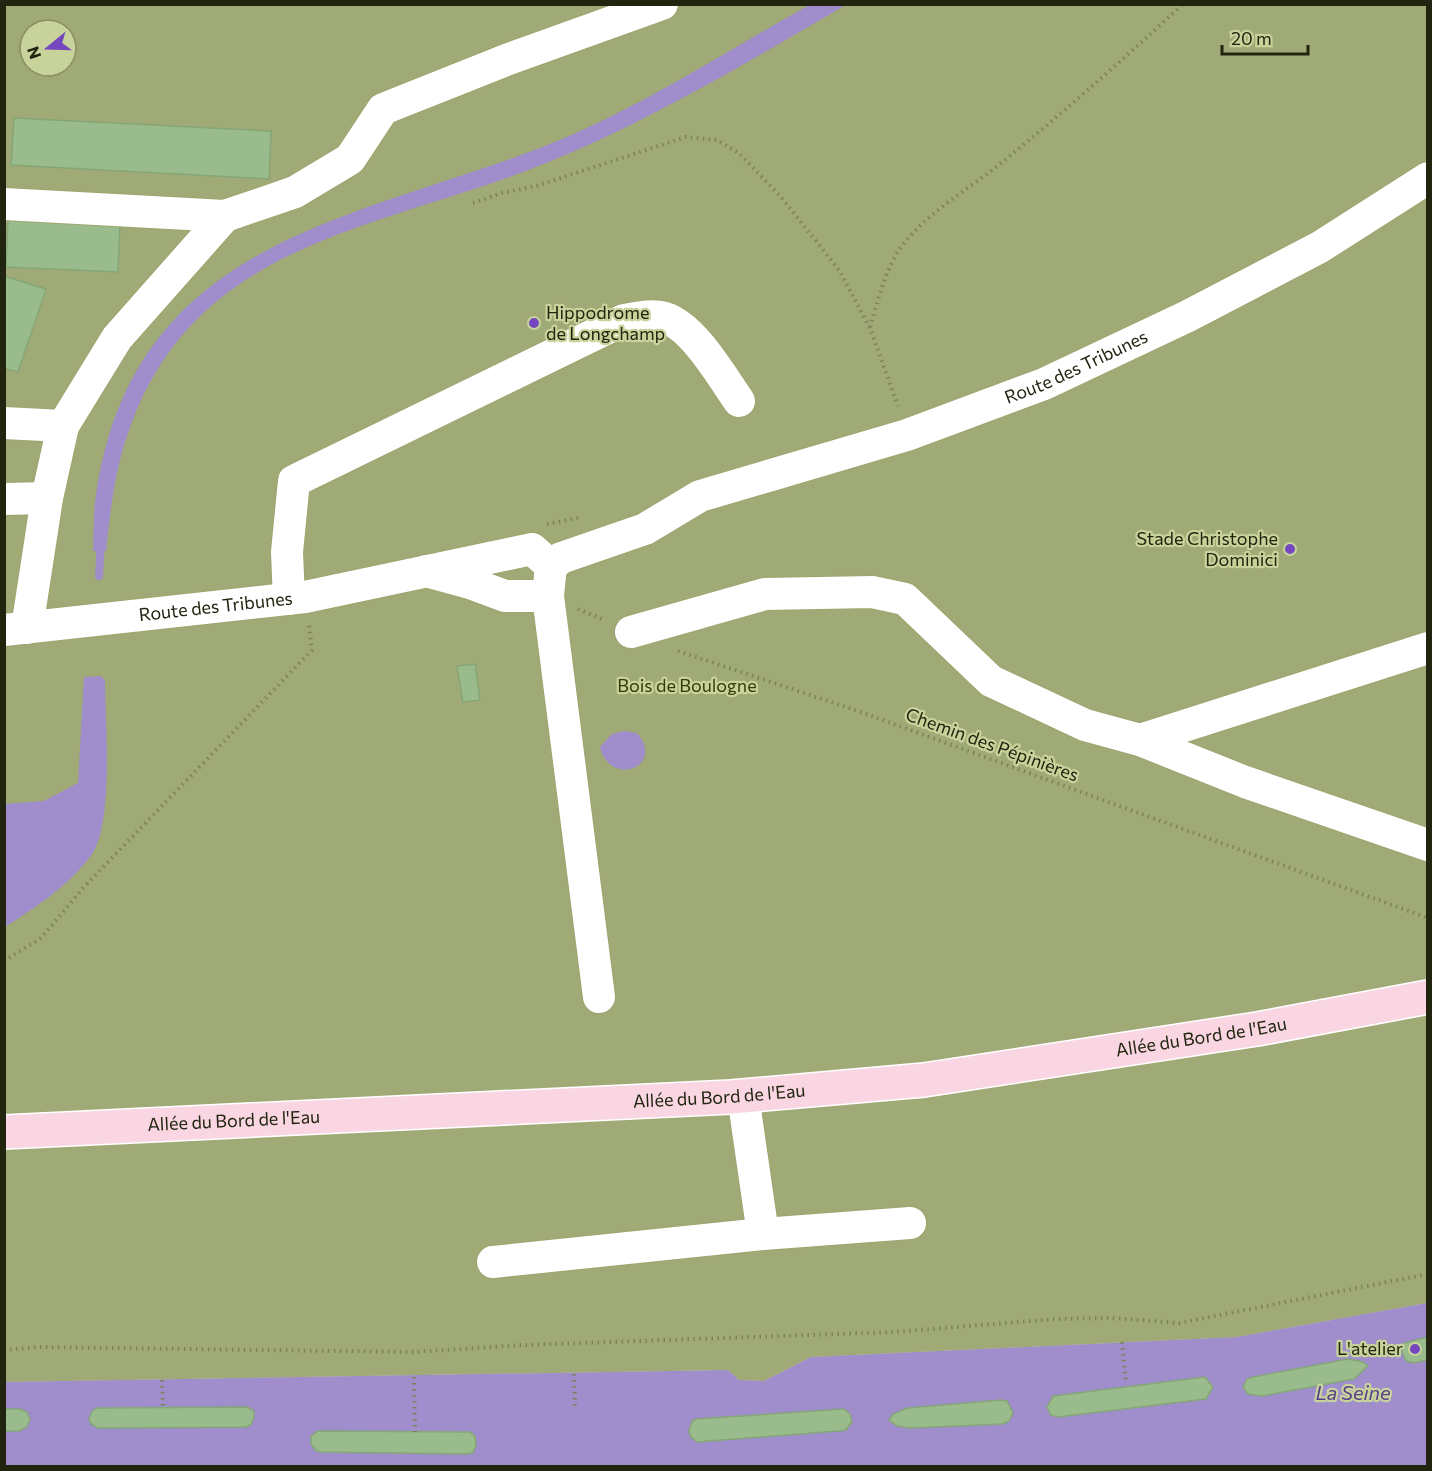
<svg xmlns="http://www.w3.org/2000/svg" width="1432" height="1471" viewBox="0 0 1432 1471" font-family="Commissioner,sans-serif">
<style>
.green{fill:#a0aa76;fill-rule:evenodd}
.water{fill:#9f8dcc}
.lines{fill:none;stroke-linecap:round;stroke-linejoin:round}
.stream{stroke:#9f8dcc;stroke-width:8}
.building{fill:#9abc8c;stroke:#85a677;stroke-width:1.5}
.minor-casing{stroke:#9ca66f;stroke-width:34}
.major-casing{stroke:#fff;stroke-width:36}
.path{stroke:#7b835b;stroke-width:4;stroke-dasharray:1.5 4.5;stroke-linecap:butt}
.minor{stroke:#fff;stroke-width:32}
.major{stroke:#f9d6e2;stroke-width:33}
.poi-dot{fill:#7447bf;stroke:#c8d39b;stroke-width:2}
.labels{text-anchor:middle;stroke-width:4.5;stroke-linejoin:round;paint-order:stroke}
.poi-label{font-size:18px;fill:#21250f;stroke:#c8d39b;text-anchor:end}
.street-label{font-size:18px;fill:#21250f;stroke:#c8d39b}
.park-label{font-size:18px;fill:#353b04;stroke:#c8d39b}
.water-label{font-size:20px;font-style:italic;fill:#593f8b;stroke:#c8d39b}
</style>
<rect width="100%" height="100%" fill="#c8d39b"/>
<path class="green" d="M4 5H1427V1303L1237 1337 811 1357 764 1381 739 1380 728 1370 5 1382ZM30 30H66V66H30Z"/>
<path class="water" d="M811 4 846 5C749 61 651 121 546 163 379 231 190 239 126 439 114 476 110 513 106 551H93C94 531 93 509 97 488 137 240 351 221 545 146 639 109 723 53 811 4Z
M101 676 105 681C105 722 114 821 92 854 70 885 36 907 5 927V804L44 801 78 783 84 677Z
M625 731 637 733C666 767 610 788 600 747L612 734Z
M1427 1303V1466H5L4 1382 728 1370 739 1380 764 1381 811 1357 1237 1337Z"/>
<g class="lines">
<path class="stream" d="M99 576 101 540"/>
</g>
<path class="building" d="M14 118 271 131 269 179 11 165Z
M8 220 120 225 118 272 6 267Z
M4 276 46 289 18 372 4 368Z
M475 664 480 700 463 702 457 666Z
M1428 1337V1360L1413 1363 1406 1361 1402 1352 1404 1343Z
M1348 1359 1363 1362 1368 1366 1354 1379 1262 1396 1248 1394 1243 1387 1247 1379 1253 1377Z
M1205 1377 1213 1387 1206 1399 1058 1417 1051 1415 1047 1407 1053 1396Z
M1001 1400 1007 1401 1013 1413 1009 1421 1003 1424 909 1428 897 1426 889 1420 893 1414 908 1408Z
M247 1407 254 1411V1417L251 1425 246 1427 98 1428 91 1424 89 1419 92 1411 97 1408Z
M4 1409H20L27 1412 30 1419 27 1427 19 1431H4Z
M844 1409 850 1414 852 1422 846 1430 838 1431 697 1442 691 1437 689 1431 692 1421 696 1419Z
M318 1431 470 1432 475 1436 476 1445 473 1453 466 1454 321 1452 316 1451 311 1444V1436Z"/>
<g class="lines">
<defs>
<g id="minor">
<path d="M4 204 225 216 295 192 350 159 383 109 506 60 662 4"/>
<path d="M4 423 63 426 117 338 225 216"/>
<path d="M4 499 47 498"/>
<path id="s1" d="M551 566 561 558 645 529 700 496 907 435 1044 384 1188 316 1320 247 1428 178"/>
<path d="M548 596 599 997"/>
<path d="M289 599 287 552 294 481 624 320C637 318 651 314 665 318 694 327 722 377 739 401"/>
<path d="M27 628 47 498 63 426"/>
<path id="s2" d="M4 630 305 597 532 549 551 566 548 596H505L470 583 426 571"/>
<path d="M631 632 765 594 872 592 905 599 991 681 1085 725 1140 740 1428 648"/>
<path d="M1140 740 1245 782 1428 845"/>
<path d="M743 1096 763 1234"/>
<path d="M493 1262 763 1234 910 1223"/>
</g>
<g id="major">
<path id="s3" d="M4 1132 731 1097 924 1080 1257 1029 1428 997"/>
</g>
</defs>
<use href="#minor" class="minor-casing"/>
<use href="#major" class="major-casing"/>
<path class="path" d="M473 203 502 193 536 186 686 137 717 140 739 153 781 197 839 270 870 328 898 406
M870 327C878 301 885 270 901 247 928 211 971 188 1005 160 1066 110 1125 58 1183 4
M547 524 578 518
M578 609 605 620
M678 651 858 711 1428 918
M4 961 41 938 84 887 312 650 309 625
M1122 1342 1126 1382
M4 1350 38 1347 414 1352 524 1345 895 1332 1055 1319 1112 1318 1179 1323 1428 1274
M574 1374 575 1408
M414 1377 415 1432
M162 1380 163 1408"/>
<use href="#minor" class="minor"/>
<use href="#major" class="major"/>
</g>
<g class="poi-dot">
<circle cx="534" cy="323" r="6"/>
<circle cx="1290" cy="549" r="6"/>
<circle cx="1415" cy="1349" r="6"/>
</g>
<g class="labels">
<g class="poi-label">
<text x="546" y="319" text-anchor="start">Hippodrome<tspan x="546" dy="21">de Longchamp</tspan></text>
<text x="1278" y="545">Stade Christophe<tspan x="1278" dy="21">Dominici</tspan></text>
<text x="1403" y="1355">L'atelier</text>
</g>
<g class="street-label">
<text dy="6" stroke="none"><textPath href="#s1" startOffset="564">Route des Tribunes</textPath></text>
<text dy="6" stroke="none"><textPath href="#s2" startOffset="213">Route des Tribunes</textPath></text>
<text transform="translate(992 745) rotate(20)" y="6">Chemin des Pépinières</text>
<text dy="6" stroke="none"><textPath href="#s3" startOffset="1202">Allée du Bord de l'Eau</textPath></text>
<text dy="6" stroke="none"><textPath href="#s3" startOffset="716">Allée du Bord de l'Eau</textPath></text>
<text dy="6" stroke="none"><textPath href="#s3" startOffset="230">Allée du Bord de l'Eau</textPath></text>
</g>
<g class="park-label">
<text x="687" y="692">Bois de Boulogne</text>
</g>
<g class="water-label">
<text x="1353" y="1400">La Seine</text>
</g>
</g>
<rect width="1432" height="1471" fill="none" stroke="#21250f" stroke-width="12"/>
<g transform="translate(48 48) rotate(251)"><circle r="28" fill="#c8d39b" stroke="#858d63" stroke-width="1.5"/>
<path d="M0-4.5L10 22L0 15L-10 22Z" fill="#7447bf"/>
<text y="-9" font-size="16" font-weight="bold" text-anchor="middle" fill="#21250f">N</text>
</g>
<path d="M1222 45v9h86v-9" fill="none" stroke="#21250f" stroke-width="3"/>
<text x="1231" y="45" font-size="18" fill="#21250f" stroke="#c8d39b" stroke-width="4.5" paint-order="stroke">20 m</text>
</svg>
